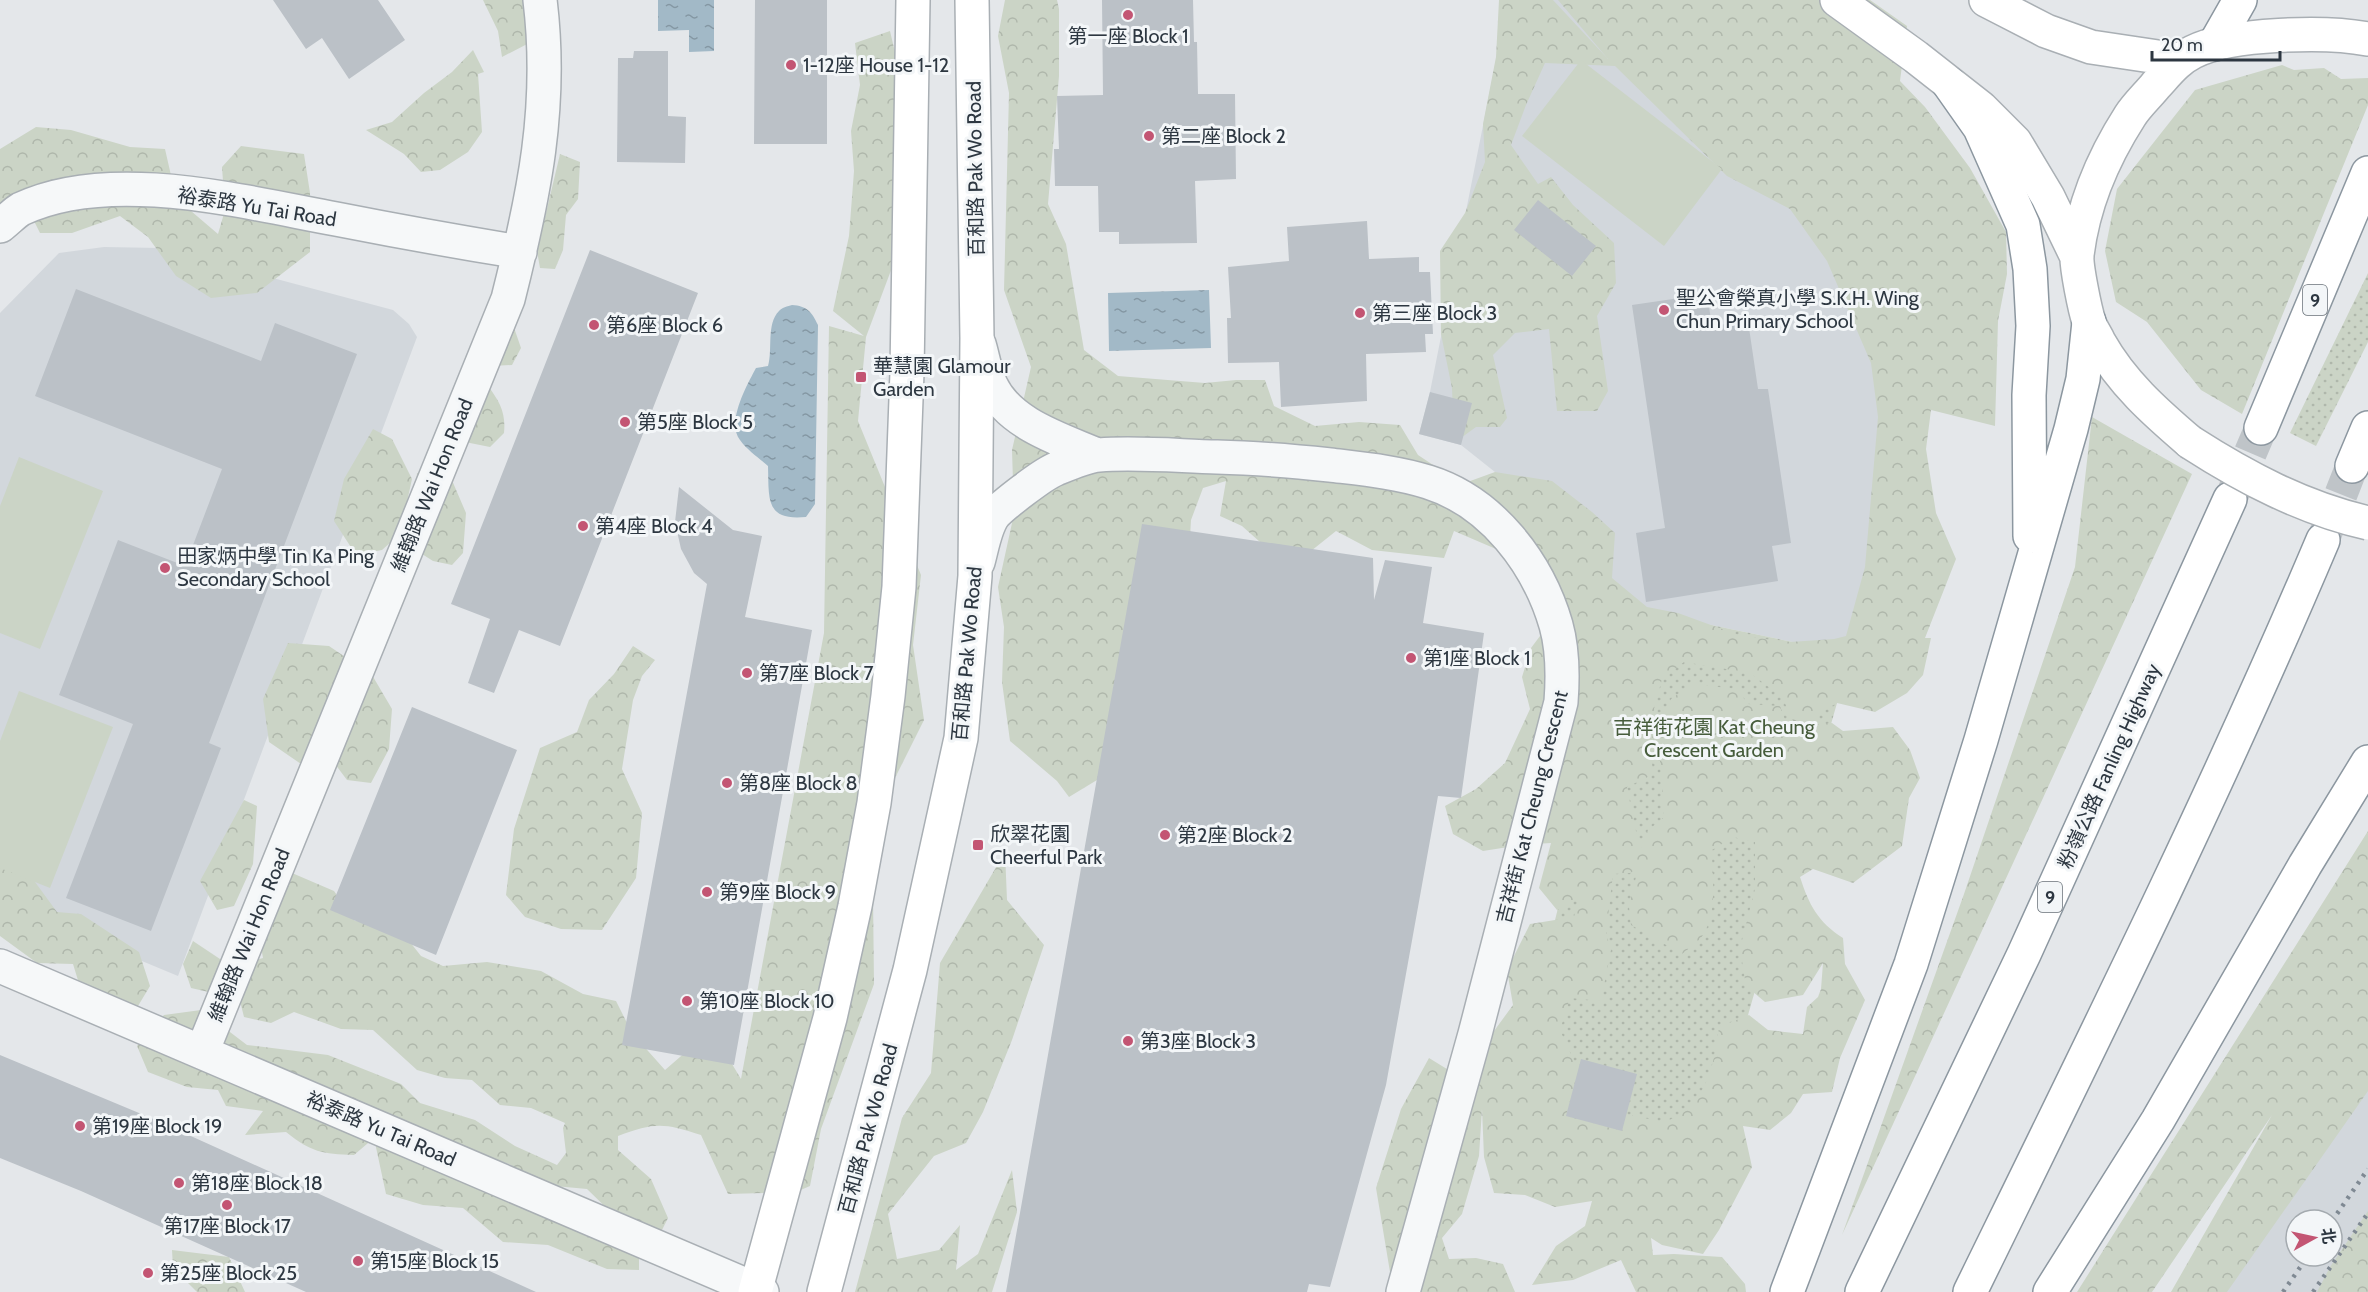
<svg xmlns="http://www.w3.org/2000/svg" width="2368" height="1292" viewBox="0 0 2368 1292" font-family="Cabin,'Noto Sans SC',sans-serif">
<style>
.built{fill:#d2d7dc;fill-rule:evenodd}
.grass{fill:url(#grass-dots)}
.forest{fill:url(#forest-crowns);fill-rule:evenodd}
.garden{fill:#cbd4c6}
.water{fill:url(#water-ripples)}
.building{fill:#bbc1c7}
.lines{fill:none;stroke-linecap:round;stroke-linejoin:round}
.highway-tunnel{stroke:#bfc4c8;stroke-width:33;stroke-dasharray:33 16;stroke-linecap:butt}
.street-casing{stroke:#a9afb4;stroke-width:36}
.secondary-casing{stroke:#a9afb4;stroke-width:36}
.highway-casing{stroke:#8c97a0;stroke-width:36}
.street{stroke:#f6f8f9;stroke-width:33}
.secondary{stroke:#fff;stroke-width:33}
.highway{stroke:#fff;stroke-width:33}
.rail{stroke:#7f8993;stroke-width:4.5;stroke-dasharray:3 6;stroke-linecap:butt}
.secondary-bridge-casing{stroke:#a9afb4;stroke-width:36;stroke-linecap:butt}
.secondary-bridge{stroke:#fff;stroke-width:33}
.poi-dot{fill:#c35573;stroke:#f3f6f8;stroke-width:2}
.labels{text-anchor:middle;stroke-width:6;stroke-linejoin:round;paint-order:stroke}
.shield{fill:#f3f6f8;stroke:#687078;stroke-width:1.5}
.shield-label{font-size:18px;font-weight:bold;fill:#2d3741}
.poi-label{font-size:20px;fill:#2d3741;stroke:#f3f6f8;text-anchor:start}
.street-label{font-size:20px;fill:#2d3741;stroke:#f3f6f8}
.park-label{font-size:20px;fill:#465c3b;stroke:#f3f6f8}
</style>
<defs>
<pattern id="grass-dots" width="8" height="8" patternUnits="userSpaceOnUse" patternTransform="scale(1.5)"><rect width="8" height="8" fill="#cbd4c6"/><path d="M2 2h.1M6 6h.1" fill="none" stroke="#afb7ab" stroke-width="1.8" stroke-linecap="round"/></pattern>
<pattern id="forest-crowns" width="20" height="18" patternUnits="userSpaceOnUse" patternTransform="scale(1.5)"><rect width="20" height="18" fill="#cbd4c6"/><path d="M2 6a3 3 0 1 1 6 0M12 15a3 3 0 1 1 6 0" fill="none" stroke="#afb7ab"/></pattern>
<pattern id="water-ripples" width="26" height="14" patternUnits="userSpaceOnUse" patternTransform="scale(1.5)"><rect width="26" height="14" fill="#a2b9c7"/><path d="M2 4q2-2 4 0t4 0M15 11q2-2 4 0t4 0" fill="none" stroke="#8497a3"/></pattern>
</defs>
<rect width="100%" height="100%" fill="#e4e7ea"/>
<path class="built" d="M1508 0H1576L1766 134 1897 380 1851 654 1585 599 1495 472 1461 445 1419 434 1430 392Z
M104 247 160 248 393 310 409 324 417 337 178 976 0 902V313L59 253Z
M2368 1080V1255L2343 1292H2221ZM2296 1220H2332V1256H2296Z"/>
<path class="grass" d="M2368 273V342L2316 446 2290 433Z
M1585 599 1851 654 1699 1187 1500 1139 1606 717Z"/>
<path class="forest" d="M483 0H554L533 41 502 57 498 31Z
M1005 0H1057L1059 9V76L1048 204 1066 244 1084 350 1118 376 1205 383 1236 380H1265L1274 406 1315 426 1359 422 1400 425 1418 455 1462 484 1495 472 1552 481 1592 512 1615 533 1612 578 1647 607 1678 613 1741 636 1790 642 1834 639 1846 636 1865 567 1878 417 1871 363 1827 261 1790 209 1727 176 1615 66 1545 63 1526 105 1511 145 1538 184 1551 177 1573 205 1614 243 1616 283 1597 316 1608 391 1597 411H1557L1549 329 1515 333 1493 355 1507 418 1500 427H1476L1454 443 1452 388 1441 334 1440 251 1465 213 1485 162 1483 124 1496 57 1499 0H1553L1608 59 1558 0H1870L1907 26 1900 81 1925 107 1970 168 2006 232 2007 274 1998 321 1995 426 1931 410 1926 449 1936 513 1956 559 1925 638H1931L1923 675 1907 693 1875 712 1837 703 1798 726 1832 723 1843 731 1893 727 1910 750 1920 778 1909 798 1902 846 1853 883 1813 869 1800 877C1809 905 1818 922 1843 938L1845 964 1865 1000 1840 1058 1832 1092 1803 1094 1791 1113 1770 1130 1743 1126 1752 1167 1719 1230 1703 1254 1662 1245 1651 1238 1653 1255 1674 1254 1722 1257 1745 1284 1746 1292H1636L1621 1260 1573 1280 1532 1285 1556 1246 1585 1226 1592 1201 1555 1207 1525 1195 1494 1193 1484 1157 1482 1109 1479 1156 1462 1214 1442 1238 1449 1259 1476 1258 1503 1264 1515 1292H1389L1392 1284 1376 1188 1401 1109 1429 1058 1455 1074 1484 1063 1486 1042 1513 1005 1507 970 1530 924 1574 917 1578 898 1557 910 1539 888 1551 843 1521 845 1483 851 1453 834 1445 806 1476 789 1505 763 1530 709 1522 677 1531 648 1552 620 1531 583 1496 549 1454 531 1444 558 1372 550 1336 531 1296 563 1269 550 1242 526 1220 516 1226 481 1203 488 1191 520 1189 554 1097 780 1069 797 1057 781 1010 741 1002 682 1004 627 998 587 1014 514 1012 450 1031 367 1004 290 1009 93 998 36ZM1684 662 1750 673 1782 697 1796 727 1788 728 1780 706 1748 704 1737 689 1692 684 1671 699 1658 733 1664 817 1646 832 1642 848 1635 828 1627 787 1652 775 1654 709 1662 679ZM1733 837 1755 842V889L1740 948 1746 986 1765 1002 1803 995 1823 963 1821 989 1818 997 1807 1007 1803 1034 1768 1030 1749 1015 1719 1027C1715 1057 1710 1090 1685 1111 1679 1116 1670 1119 1664 1123L1633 1115 1622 1131 1566 1116 1578 1070 1560 1030 1570 998 1601 1001 1611 950 1606 934 1613 874 1630 873 1638 868 1629 907 1631 925 1682 954C1689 948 1699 942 1703 935 1718 911 1712 877 1712 850Z
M890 31 906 99 893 265 866 337 858 421 921 575 913 645 924 720 887 794 873 896 874 984 821 1129 810 1186 796 1192 728 1194 701 1135C664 1123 655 1122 618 1136V1150L651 1179 668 1218 659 1236 624 1225 587 1189 544 1185 509 1164 480 1154 493 1181 518 1207 569 1221 639 1250V1270L607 1269 548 1245 503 1242 463 1208 423 1205 386 1194 374 1138 354 1155C322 1154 311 1152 286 1132L245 1135 263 1111 226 1106 218 1090 187 1087 148 1072 137 1046 164 1015 201 1010 247 1045 328 1055 401 1084 420 1103 475 1120 515 1146 557 1165 566 1153 563 1128 565 1123 531 1108 500 1105 472 1080 445 1078 417 1070 373 1030 341 1029 294 1012 271 1023 244 1017 237 989 252 961 263 958 259 935 292 873 334 891 355 921 395 923 421 956 443 966 487 962 541 971 583 994 616 1001 632 1033 665 1070 703 1037 723 1049 741 1079 824 633 829 326 864 336 833 311 849 236 854 171 851 131 860 85 855 43Z
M473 50 484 72 478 74 482 132 468 152 440 170 421 172 404 154 366 130 392 122 424 93 452 72Z
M2282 65 2294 70 2324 68 2341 79 2368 78V105L2242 414 2201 390 2147 322 2116 302 2105 251 2117 189 2195 90Z
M36 127 71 130 130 147 165 149 175 193 191 211 218 234 225 210 222 167 241 146 304 154 310 193V252L257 293 211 298 176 276 148 237 120 216 72 233H40L27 207 0 220V149Z
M560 154 580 162 578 199 566 215 563 250 555 269 540 268 537 251Z
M510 316 521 348 512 365 492 366Z
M488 386C500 402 506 413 504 433L490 447 465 442Z
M2092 417 2192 474 1842 1235 1964 894 2075 567Z
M373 429 392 439 412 479 400 534 382 550 356 555 334 521 344 479Z
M417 473 451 478 466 513 463 553 452 565 433 561 422 554 414 517Z
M288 643 329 646 372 675 392 709 389 749 371 783 347 780 335 764H301L269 742 263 699Z
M633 646 655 660 642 676 633 700 622 769 642 813 636 878 602 930 561 929 525 917 506 895 514 829 540 748 577 732 589 700 614 674Z
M244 800 257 806 253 864 234 906 217 910 200 881Z
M2368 831V1091L2227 1292H2171L2272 1115 2152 1292H2077Z
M1005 852 1007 900 1044 945 1012 1040 983 1112 966 1143 934 1156 888 1214 897 1259 939 1250 960 1225 956 1270 978 1254 1012 1170 1017 1212 992 1292H855L902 1118 931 1073 940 963Z
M0 855 27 871 57 912 81 914 139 952 150 986 135 1011 81 990 73 964 37 963 0 936Z
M193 941 220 959 232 975 213 993 191 988 183 964Z
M2368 1211V1292H2317L2330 1267Z
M172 1250 229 1257 245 1292H197L173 1268Z"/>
<path class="garden" d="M1581 60 1722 169 1664 246 1522 136Z
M19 457 103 491 40 649 0 633V506Z
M19 691 113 727 50 888 0 868V741Z"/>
<path class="water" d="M658 0H714V51L689 52V30L658 31Z
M1209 290 1211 348 1109 351 1108 293Z
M792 305C807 306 812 312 818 325L815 504 806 517C765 521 769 499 768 466 759 458 747 450 740 440 726 422 747 385 756 368L768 366C773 350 766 324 779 311 781 308 788 306 792 305Z"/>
<path class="building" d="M273 0H378L405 40 349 79 322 38 306 49Z
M755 0H827V144H754Z
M1102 0H1193L1194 42H1197L1198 94H1235L1236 179 1195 181 1197 243 1119 244V232H1099L1098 186H1055L1054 149H1059L1057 96 1103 95Z
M634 51H668V116L686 117 685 163 617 162 618 58H633Z
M1538 200 1596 246 1572 276 1514 230Z
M1367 221 1369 259 1419 257V272H1430L1433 334H1425L1426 352 1366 354 1367 401 1281 407 1279 362 1228 363 1227 318H1231L1228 267 1289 261 1287 227Z
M590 250 698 293 560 646 519 630 494 693 468 683 490 619 451 604Z
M76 289 261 361 275 323 357 354 209 743 221 748 151 931 66 898 133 724 59 695 118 540 185 566 222 469 35 396Z
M1707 294 1712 326 1748 321 1758 389H1768L1791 543 1772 546 1778 581 1646 602 1636 533 1665 528 1632 305Z
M1430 392 1472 403 1461 445 1419 434Z
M679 487 733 530 762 536 745 617 812 630 734 1065 622 1045 707 584 694 573 681 549 675 522Z
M1142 524 1373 558 1374 600 1385 560 1432 567 1423 623 1484 633 1461 798 1438 796 1386 1085 1330 1287 1309 1284 1307 1292H1006Z
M412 707 517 750 436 955 330 910Z
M0 1055 151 1118 536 1292H306L81 1191 0 1158Z
M1581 1059 1637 1074 1622 1131 1566 1116Z"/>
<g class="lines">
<path class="highway-tunnel" d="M2231 498 2261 428
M2323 540 2352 466"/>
<defs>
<path id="street" d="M0 226C7 221 14 213 21 209 110 167 243 202 336 219 397 231 458 242 520 252
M979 344C983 357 985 372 991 385 1009 424 1060 439 1097 455
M978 562C982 548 985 527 994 515 1003 505 1043 474 1056 469 1068 464 1086 456 1099 455 1136 452 1179 456 1217 457 1255 458 1292 461 1330 465 1363 469 1396 472 1428 482 1492 502 1538 563 1556 625 1563 650 1563 676 1561 702L1475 1034 1403 1292
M0 966 762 1292
M202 1052 508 299C534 196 553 106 540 0"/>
<path id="secondary" d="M1837 0 1916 57 1981 108 2015 142 2048 197 2077 257
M1986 0 2046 31 2091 47 2178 60
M2190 442C2155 412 2122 383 2099 342 2096 335 2091 329 2089 322 2085 310 2076 266 2077 255 2083 205 2103 158 2130 116 2137 105 2148 95 2156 85 2168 72 2177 60 2193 52 2230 33 2327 31 2368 39
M755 1292 830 1018 855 906 874 803 888 696 899 587 907 372 913 0
M824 1292 910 970 961 738 975 576 977 338 972 0"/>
<path id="highway" d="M2215 44 2240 0
M1949 84 1980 128 2023 225 2030 269 2033 326 2029 395 2030 536
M2261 428 2368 173
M2352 466 2368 428
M1787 1292 1911 964 1981 740 2071 429 2083 379 2089 322
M1862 1292 2024 954 2230 499
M1970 1292C2092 1043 2215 795 2323 540
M2050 1292 2158 1120 2305 865 2368 762"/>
</defs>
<use href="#street" class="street-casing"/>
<use href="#secondary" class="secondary-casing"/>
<use href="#highway" class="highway-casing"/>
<use href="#street" class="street"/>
<use href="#secondary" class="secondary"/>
<use href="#highway" class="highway"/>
<path class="rail" d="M2332 1221 2368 1169
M2283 1292 2308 1256
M2313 1292 2368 1213"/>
<defs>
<path id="secondary-bridge" d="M2190 442C2246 478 2303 508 2368 523"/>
</defs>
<use href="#secondary-bridge" class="secondary-bridge-casing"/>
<use href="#secondary-bridge" class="secondary-bridge"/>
</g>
<g class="poi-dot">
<circle cx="1128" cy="15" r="6"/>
<circle cx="791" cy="65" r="6"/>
<circle cx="1149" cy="136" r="6"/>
<circle cx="1664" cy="310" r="6"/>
<circle cx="1360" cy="313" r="6"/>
<circle cx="594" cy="325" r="6"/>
<rect x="855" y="371" width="12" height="12" rx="3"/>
<circle cx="625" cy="422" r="6"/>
<circle cx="583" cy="526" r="6"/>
<circle cx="165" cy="568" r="6"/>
<circle cx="1411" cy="658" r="6"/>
<circle cx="747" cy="673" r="6"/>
<circle cx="727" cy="783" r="6"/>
<circle cx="1165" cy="835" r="6"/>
<rect x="972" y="839" width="12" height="12" rx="3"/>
<circle cx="707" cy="892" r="6"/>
<circle cx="687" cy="1001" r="6"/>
<circle cx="1128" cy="1041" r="6"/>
<circle cx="80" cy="1126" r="6"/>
<circle cx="179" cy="1183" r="6"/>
<circle cx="227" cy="1205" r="6"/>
<circle cx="358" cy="1261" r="6"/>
<circle cx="148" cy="1273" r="6"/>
</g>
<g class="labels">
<g class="shield">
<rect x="2303" y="285" width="24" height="30" rx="4.5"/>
<rect x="2038" y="882" width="24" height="30" rx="4.5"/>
</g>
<g class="shield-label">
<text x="2315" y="306">9</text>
<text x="2050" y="903">9</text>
</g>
<g class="poi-label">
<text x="1128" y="43" text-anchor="middle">第一座 Block 1</text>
<text x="803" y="72">1-12座 House 1-12</text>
<text x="1161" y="143">第二座 Block 2</text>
<text x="1676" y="305">聖公會榮真小學 S.K.H. Wing<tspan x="1676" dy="23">Chun Primary School</tspan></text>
<text x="1372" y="320">第三座 Block 3</text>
<text x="606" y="332">第6座 Block 6</text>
<text x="873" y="373">華慧園 Glamour<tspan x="873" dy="23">Garden</tspan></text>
<text x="637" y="429">第5座 Block 5</text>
<text x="595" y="533">第4座 Block 4</text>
<text x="177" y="563">田家炳中學 Tin Ka Ping<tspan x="177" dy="23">Secondary School</tspan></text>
<text x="1423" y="665">第1座 Block 1</text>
<text x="759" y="680">第7座 Block 7</text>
<text x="739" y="790">第8座 Block 8</text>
<text x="990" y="841">欣翠花園<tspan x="990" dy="23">Cheerful Park</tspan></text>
<text x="1177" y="842">第2座 Block 2</text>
<text x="719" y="899">第9座 Block 9</text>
<text x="699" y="1008">第10座 Block 10</text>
<text x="1140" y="1048">第3座 Block 3</text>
<text x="92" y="1133">第19座 Block 19</text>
<text x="191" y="1190">第18座 Block 18</text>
<text x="227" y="1233" text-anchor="middle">第17座 Block 17</text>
<text x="370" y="1268">第15座 Block 15</text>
<text x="160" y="1280">第25座 Block 25</text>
</g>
<g class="street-label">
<text transform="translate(975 169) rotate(-91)" y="7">百和路 Pak Wo Road</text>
<text transform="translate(257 207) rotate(9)" y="7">裕泰路 Yu Tai Road</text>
<text transform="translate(432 485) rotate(-68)" y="7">維翰路 Wai Hon Road</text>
<text transform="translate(967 654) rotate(-85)" y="7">百和路 Pak Wo Road</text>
<text transform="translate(2109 766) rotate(-66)" y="7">粉嶺公路 Fanling Highway</text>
<text transform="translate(1532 807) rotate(-76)" y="7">吉祥街 Kat Cheung Crescent</text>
<text transform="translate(249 935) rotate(-68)" y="7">維翰路 Wai Hon Road</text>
<text transform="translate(381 1129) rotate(23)" y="7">裕泰路 Yu Tai Road</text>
<text transform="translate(868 1129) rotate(-75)" y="7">百和路 Pak Wo Road</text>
</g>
<g class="park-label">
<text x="1714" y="734">吉祥街花園 Kat Cheung<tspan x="1714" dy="23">Crescent Garden</tspan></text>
</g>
</g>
<g transform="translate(2314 1238) rotate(82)"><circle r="28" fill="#f3f6f8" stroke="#a4aaaf" stroke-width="1.5"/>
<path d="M0-4.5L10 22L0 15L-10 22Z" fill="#c35573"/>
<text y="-9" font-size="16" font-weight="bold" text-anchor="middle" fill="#2d3741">北</text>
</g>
<path d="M2152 51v9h128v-9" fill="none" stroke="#2d3741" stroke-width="3"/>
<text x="2161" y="51" font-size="18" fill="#2d3741" stroke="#f3f6f8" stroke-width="4.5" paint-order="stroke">20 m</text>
</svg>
